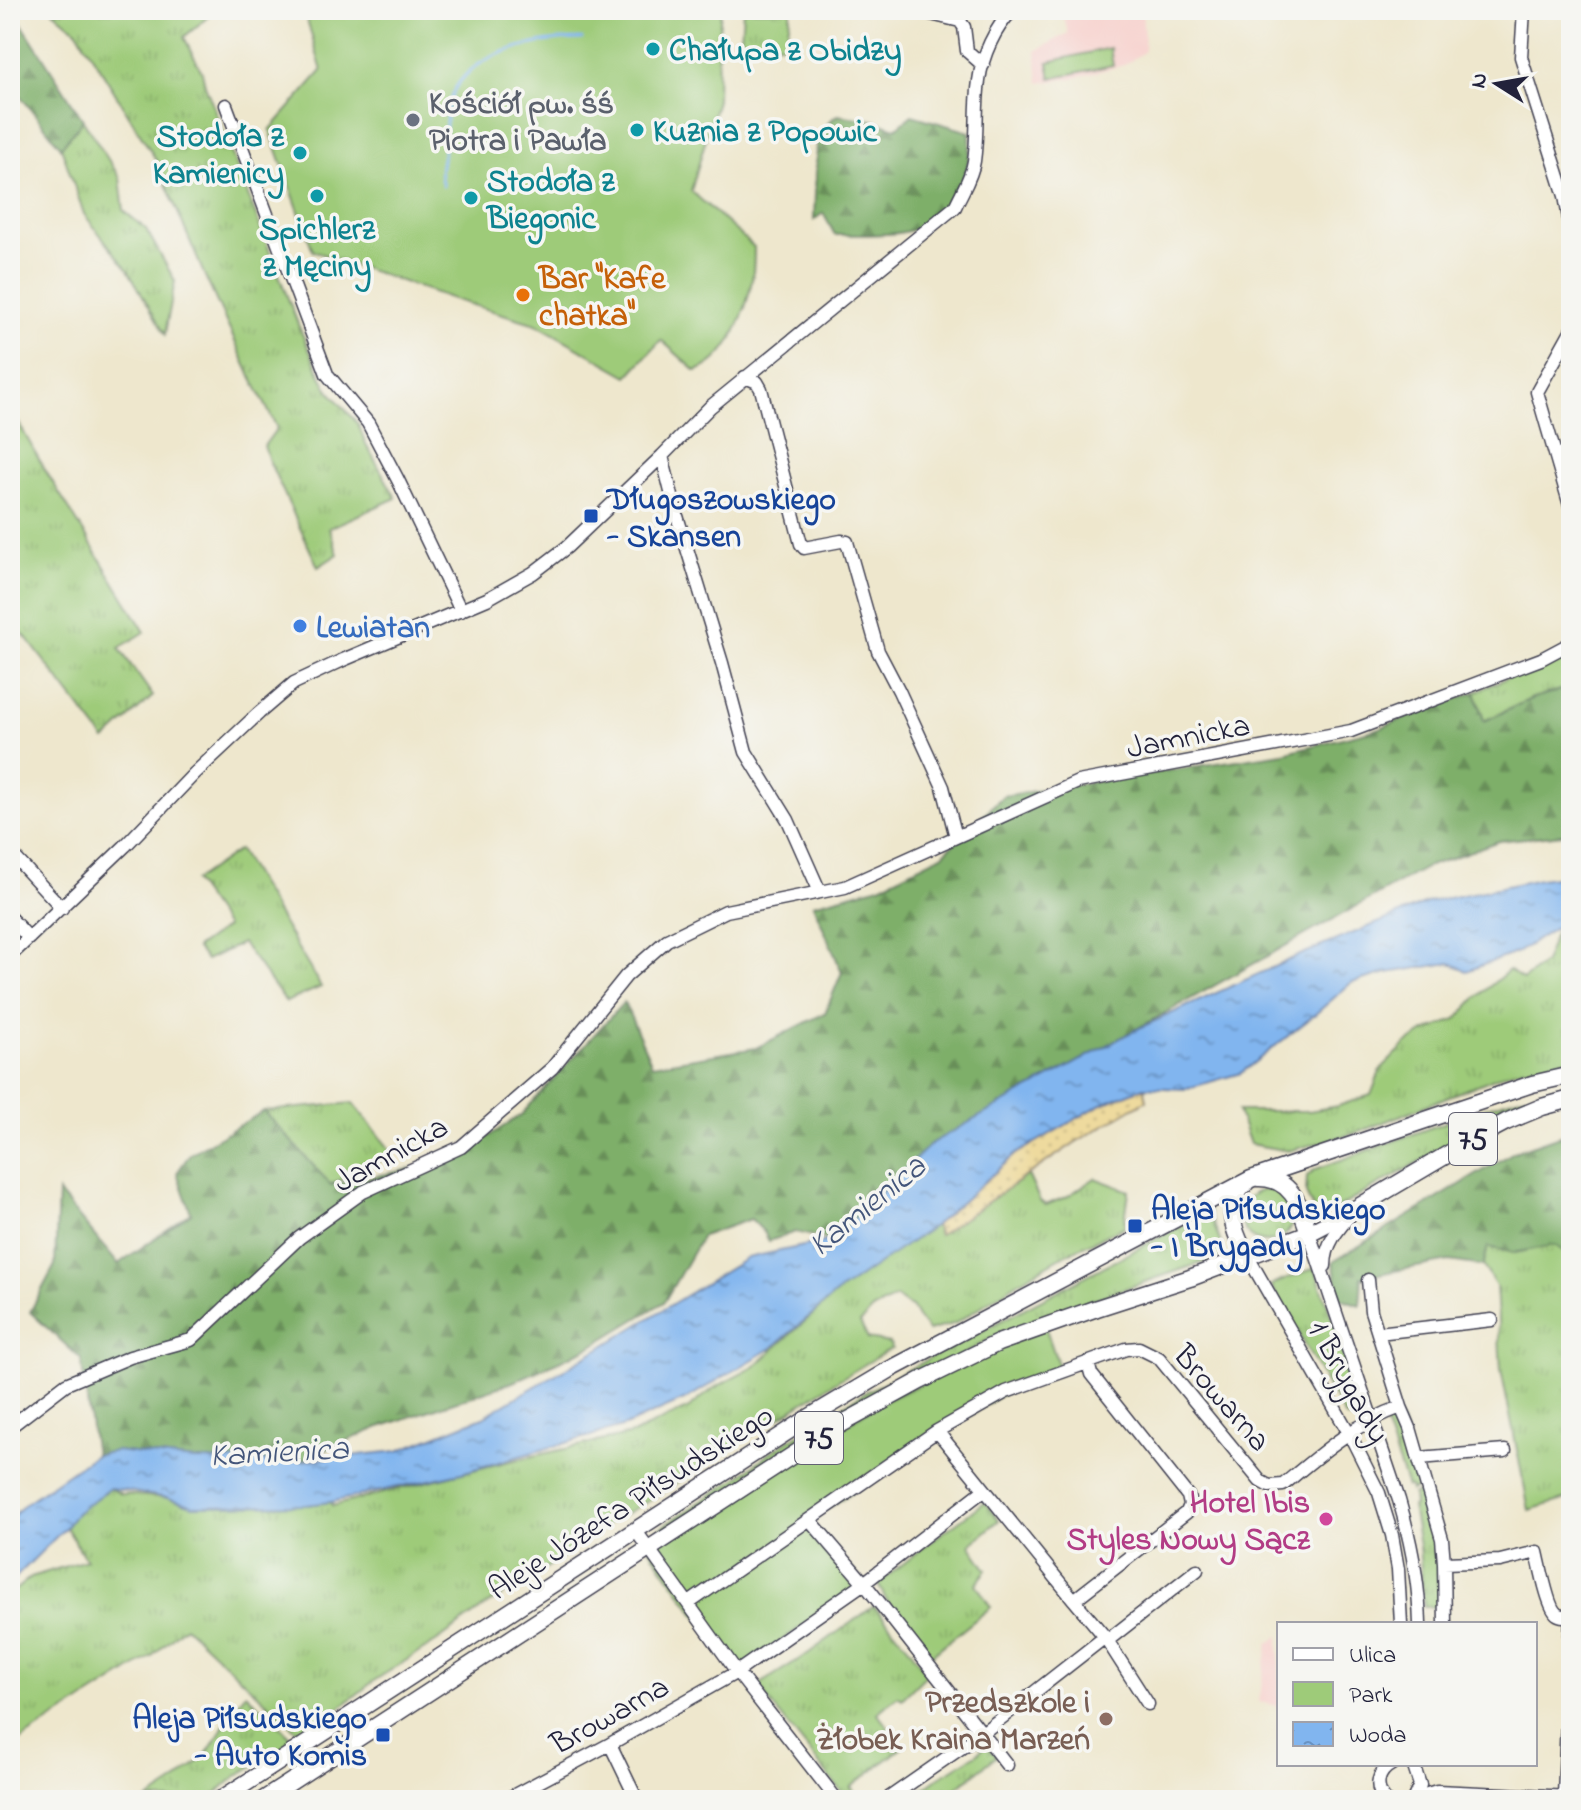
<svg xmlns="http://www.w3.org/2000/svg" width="1581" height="1810" viewBox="0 0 1581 1810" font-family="'Indie Flower',sans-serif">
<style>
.built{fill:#f7d0cc}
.grass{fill:url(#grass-tufts);stroke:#60765a;stroke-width:2}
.forest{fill:url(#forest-firs);stroke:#506852;stroke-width:2}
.sand{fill:url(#sand-dots);stroke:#887e6c;stroke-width:2}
.park{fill:#9ecb79;stroke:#60765a;stroke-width:2}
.water{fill:url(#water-ripples);stroke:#526c95;stroke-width:2}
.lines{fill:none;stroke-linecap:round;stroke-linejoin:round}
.stream{stroke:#81b5ef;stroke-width:3}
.minor-casing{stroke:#414051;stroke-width:15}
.major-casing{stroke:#414051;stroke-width:19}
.minor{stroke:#fff;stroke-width:12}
.major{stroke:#fff;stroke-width:16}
.culture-dot{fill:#0f9aa8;stroke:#f6f6f2;stroke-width:3}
.worship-dot{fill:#6b7280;stroke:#f6f6f2;stroke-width:3}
.food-dot{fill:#e8710a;stroke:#f6f6f2;stroke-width:3}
.transit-dot{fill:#1a4fb4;stroke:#f6f6f2;stroke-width:3}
.shop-dot{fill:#3f7fe0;stroke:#f6f6f2;stroke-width:3}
.hotel-dot{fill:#d1479c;stroke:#f6f6f2;stroke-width:3}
.education-dot{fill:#8d6e63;stroke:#f6f6f2;stroke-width:3}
.labels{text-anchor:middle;stroke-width:7;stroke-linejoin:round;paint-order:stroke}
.shield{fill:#f6f6f2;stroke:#626272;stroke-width:2}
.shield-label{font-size:30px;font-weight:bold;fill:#22223b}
.culture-label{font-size:32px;font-weight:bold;fill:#0d838f;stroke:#f6f6f2;text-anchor:start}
.worship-label{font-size:32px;font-weight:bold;fill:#5b616d;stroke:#f6f6f2;text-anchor:start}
.food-label{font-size:32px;font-weight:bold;fill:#c56008;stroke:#f6f6f2;text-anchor:start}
.transit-label{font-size:32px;font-weight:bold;fill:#164399;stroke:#f6f6f2;text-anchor:start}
.shop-label{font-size:32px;font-weight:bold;fill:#366cbe;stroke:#f6f6f2;text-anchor:start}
.street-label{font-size:32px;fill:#22223b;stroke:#f6f6f2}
.hotel-label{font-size:32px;font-weight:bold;fill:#b23c85;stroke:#f6f6f2;text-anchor:end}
.education-label{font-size:32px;font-weight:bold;fill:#785e54;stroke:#f6f6f2;text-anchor:end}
.water-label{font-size:34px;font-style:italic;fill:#43557a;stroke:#f6f6f2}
</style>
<defs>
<pattern id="grass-tufts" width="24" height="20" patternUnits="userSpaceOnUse" patternTransform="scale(2)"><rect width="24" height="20" fill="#9ecb79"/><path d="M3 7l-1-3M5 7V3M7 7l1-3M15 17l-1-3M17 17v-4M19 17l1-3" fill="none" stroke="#88ae6a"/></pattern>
<pattern id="forest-firs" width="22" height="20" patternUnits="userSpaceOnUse" patternTransform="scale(2)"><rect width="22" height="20" fill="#7eaf69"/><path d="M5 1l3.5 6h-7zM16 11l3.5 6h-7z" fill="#678e58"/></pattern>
<pattern id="sand-dots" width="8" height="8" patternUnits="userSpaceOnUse" patternTransform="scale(2)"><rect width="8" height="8" fill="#eeda9e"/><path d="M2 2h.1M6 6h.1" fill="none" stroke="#ccbb89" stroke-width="1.8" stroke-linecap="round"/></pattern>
<pattern id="water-ripples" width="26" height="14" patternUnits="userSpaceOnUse" patternTransform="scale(2)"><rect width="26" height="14" fill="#81b5ef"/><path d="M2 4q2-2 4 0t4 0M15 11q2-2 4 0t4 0" fill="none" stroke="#6993c3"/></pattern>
</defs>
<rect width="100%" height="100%" fill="#f6f6f2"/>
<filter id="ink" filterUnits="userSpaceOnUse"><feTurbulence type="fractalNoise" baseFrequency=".0125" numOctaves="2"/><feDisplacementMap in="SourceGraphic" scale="16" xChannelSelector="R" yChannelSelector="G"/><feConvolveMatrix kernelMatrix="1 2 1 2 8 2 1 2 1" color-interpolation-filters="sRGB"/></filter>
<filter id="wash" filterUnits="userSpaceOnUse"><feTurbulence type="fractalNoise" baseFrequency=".006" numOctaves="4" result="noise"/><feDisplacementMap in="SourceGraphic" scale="32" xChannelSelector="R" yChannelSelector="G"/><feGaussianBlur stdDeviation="1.8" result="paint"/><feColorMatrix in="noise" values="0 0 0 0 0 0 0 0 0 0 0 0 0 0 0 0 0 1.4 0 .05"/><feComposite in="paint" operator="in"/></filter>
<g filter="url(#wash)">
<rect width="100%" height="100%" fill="#eee7cd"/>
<path class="built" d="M1062 10H1142L1145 51 1124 65 1074 78 1039 83 1036 51 1068 33Z
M1279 1636V1706L1259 1702 1268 1644Z"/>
<path class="grass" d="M52 10H209V16L184 37 202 72 205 85 300 329 321 376 330 392 358 424 366 444 396 498 329 528 338 554 318 567 269 461 264 446 277 428 249 372 204 274 155 158 77 31Z
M743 10H791L786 45 741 39Z
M83 120 120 178 124 211 146 229 175 281 165 334 128 270 84 214 61 147Z
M10 408 44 468 145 632 119 648 153 696 105 740 25 636 10 623Z
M1571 649V687L1533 698 1484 721 1475 692Z
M239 850 321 987 286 1002 242 943 206 960 196 948 226 927 194 881Z
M1571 924V1058L1512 1071 1359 1132 1319 1143 1288 1151 1250 1144 1238 1111H1309L1338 1106 1371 1095 1381 1069 1406 1044 1425 1032 1457 1019 1476 998 1509 970 1523 980 1544 963 1558 926Z
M1571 1083V1091L1488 1123 1318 1219 1306 1194 1307 1176 1316 1169 1502 1102Z
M353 1103 388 1147 392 1155 330 1185 264 1111Z
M1028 1175 1040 1201 1046 1205 1068 1196 1095 1178 1129 1191 1124 1227 1068 1253 1020 1281 956 1323 928 1331 917 1317 912 1308 896 1297 872 1310 860 1323 868 1339 889 1343 892 1348 827 1387 650 1500 608 1524 554 1563 490 1603 439 1640 375 1680 303 1737 185 1626 151 1657 10 1747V1594L31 1577 86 1560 66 1527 76 1513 110 1488 121 1494 168 1498 193 1506 307 1505 331 1502 332 1506 493 1465 632 1434 689 1408 714 1388 754 1367 838 1292 935 1225 939 1235Z
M1241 1216a26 26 0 1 1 52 0a26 26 0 1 1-52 0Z
M1209 1211 1225 1255 1094 1299 993 1337 656 1537 652 1536 654 1532 740 1476 769 1453 864 1393Z
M1555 1245 1570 1256 1571 1264V1498L1529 1510 1501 1370 1496 1286 1483 1266 1488 1246 1514 1253Z
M1315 1268 1363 1411 1362 1417 1355 1421 1345 1417 1271 1285Z
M1394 1415 1401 1421 1421 1487 1411 1491 1410 1487H1407L1385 1425 1387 1419Z
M1424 1491 1433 1523 1437 1548 1440 1607H1424L1419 1546 1412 1507 1414 1506 1413 1495Z
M985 1502 999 1520 970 1545 987 1570 976 1584 991 1607 929 1657 892 1611 878 1584 934 1539Z
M874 1606 910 1649 927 1674 902 1699 898 1696 877 1713 903 1747 851 1787 861 1800H848L757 1686 809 1653Z
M246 1693 295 1741 235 1777 208 1800H148L174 1783 204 1757 219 1735 230 1713Z
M982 1742 997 1756 941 1800H908L938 1778 978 1753 983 1748 978 1744Z"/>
<path class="forest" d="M10 10H13L83 120 61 147 10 83Z
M837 115 872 120 896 128 912 115 970 132C970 140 971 149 969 157 965 185 944 221 916 229 891 237 861 234 835 235L823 213 814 220 817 142 829 122Z
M1571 687V833L1499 841 1429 866 932 1143 832 1240 795 1232 769 1241 764 1232 751 1219 702 1236 664 1302 590 1347 513 1382 380 1427 299 1461 194 1460 116 1451 95 1455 81 1359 30 1312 55 1265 58 1192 118 1264 191 1213 177 1173 190 1154 264 1111 331 1185 451 1161 521 1115 624 1002 652 1065 756 1048 825 1013 842 972 813 904 880 886 942 855 1003 796 1283 753 1374 730 1475 692 1484 721 1533 698Z
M1571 1132V1264L1570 1256 1555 1245 1514 1253 1488 1247 1483 1266 1449 1261 1362 1277 1360 1305 1340 1298 1333 1262 1514 1152Z"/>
<path class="sand" d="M1144 1087 1147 1100 1076 1142 939 1235 935 1225 1016 1154 1100 1105Z"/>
<path class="park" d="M304 10H721L718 41 717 100 691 191 754 247C754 259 754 273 751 285 744 316 729 360 696 371L661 340 628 376 536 324 456 300 313 251 270 130 322 71Z
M1110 48 1113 65 1051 78 1048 62Z
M1045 1326 1061 1373 1006 1392 810 1520 864 1583 737 1672 649 1548 884 1401Z"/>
<path class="water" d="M1571 875V924L1558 926 1518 952 1467 971 1450 963 1387 973 1351 983 1312 1017 1241 1073 1185 1089 1144 1087 1100 1105 1016 1154 935 1225 838 1292 772 1348 684 1400 625 1426 461 1473 331 1502 307 1505 193 1506 168 1498 110 1488 76 1513 66 1527 10 1583V1519L26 1503 95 1455 116 1451 194 1460 299 1461 398 1451 483 1417 612 1341 747 1258 832 1240 932 1143 1137 1029 1300 955 1429 902 1540 879Z"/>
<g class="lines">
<path class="stream" d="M443 186C437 170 443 159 445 143 446 127 445 111 452 95 471 51 539 39 582 39"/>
</g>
</g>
<g filter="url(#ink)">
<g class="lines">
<defs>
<path id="minor" d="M914 10 960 21 964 27 967 51 983 65
M1524 10 1521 57 1565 196 1571 230
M226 105 327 374 368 423 398 480 461 611
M1571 331 1537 392 1571 509
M745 377 757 382 761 389 801 544 804 548 841 541 847 542 878 651 899 691 943 787 956 837
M662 456 677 516 722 663 746 752 788 820 820 892
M10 852 62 908
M10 918 29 938
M10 956 125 846 194 774 259 713 294 683 343 660 487 599 533 573 567 547 662 456 710 407 955 207C961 193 972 177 974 161 978 134 975 107 979 81 982 56 995 27 1013 10
M1309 1233 1399 1500C1411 1541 1419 1581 1420 1624
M1248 1257 1349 1433 1379 1493 1392 1535 1398 1569 1401 1624
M1325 1266C1325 1244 1338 1229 1352 1213
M1368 1280 1371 1311 1401 1407
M1378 1333 1492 1320
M10 1427 66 1384 130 1357 191 1340 299 1238 363 1192 461 1147 552 1068 626 976 667 940 726 911 845 887 1078 782 1351 731 1541 659 1571 643
M937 1431 1074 1600 1187 1512 1190 1505 1188 1496 1091 1374 1088 1363
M1419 1458 1505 1451
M810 1520 864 1583 1007 1765
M636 1531 737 1672 837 1800
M1444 1563 1445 1624
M689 1603 937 1431 1006 1392 1126 1349 1139 1348 1159 1358 1260 1481 1269 1486 1283 1485C1319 1455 1355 1423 1401 1407L1410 1428 1442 1539 1444 1563 1500 1561 1537 1552C1540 1564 1548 1608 1557 1614 1561 1617 1566 1616 1570 1615
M1105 1637 1148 1704
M1108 1640 1197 1570
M610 1744 637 1800
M1413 1764 1420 1785 1414 1798
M1564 1797 1571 1615
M1415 1798 1437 1791 1571 1797
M505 1800 610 1744 737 1672 864 1583 984 1490
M886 1800 981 1734 1105 1637 1074 1600
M1385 1800C1374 1787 1377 1772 1392 1764"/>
<path id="major" d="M1258 1178C1292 1177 1300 1206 1309 1233
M1246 1183C1223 1204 1233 1233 1248 1257
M220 1800 810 1417 889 1370 1251 1179 1532 1084 1571 1075
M263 1800 836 1427 920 1381 998 1343 1097 1308 1190 1278 1309 1233 1355 1209 1472 1140 1506 1122 1542 1107 1571 1099"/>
</defs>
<use href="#minor" class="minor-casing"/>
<use href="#major" class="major-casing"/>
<use href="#minor" class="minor"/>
<use href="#major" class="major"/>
</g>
</g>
<g class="culture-dot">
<circle cx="653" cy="49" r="8"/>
<circle cx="637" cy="130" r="8"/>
<circle cx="300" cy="153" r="8"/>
<circle cx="317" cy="196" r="8"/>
<circle cx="471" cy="198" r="8"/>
</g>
<circle class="worship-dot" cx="413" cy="120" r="8"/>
<circle class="food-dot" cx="523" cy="295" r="8"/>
<g class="transit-dot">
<rect x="583" y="508" width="16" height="16" rx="4"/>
<rect x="1127" y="1218" width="16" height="16" rx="4"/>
<rect x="375" y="1727" width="16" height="16" rx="4"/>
</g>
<circle class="shop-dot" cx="300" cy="626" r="8"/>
<circle class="hotel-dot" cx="1326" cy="1519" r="8"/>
<circle class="education-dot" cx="1106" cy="1719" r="8"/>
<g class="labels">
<g class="shield">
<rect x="1449" y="1113" width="48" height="52" rx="6"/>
<rect x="795" y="1412" width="48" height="52" rx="6"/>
</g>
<g class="shield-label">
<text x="1473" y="1149">75</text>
<text x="819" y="1448">75</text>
</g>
<g class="culture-label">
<text x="669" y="60">Chałupa z Obidzy</text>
<text x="653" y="141">Kuznia z Popowic</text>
<text x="284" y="146" text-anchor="end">Stodoła z<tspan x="284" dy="37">Kamienicy</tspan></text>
<text x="487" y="191">Stodoła z<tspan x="487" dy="37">Biegonic</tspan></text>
<text x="317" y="239" text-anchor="middle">Spichlerz<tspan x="317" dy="37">z Męciny</tspan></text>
</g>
<g class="worship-label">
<text x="429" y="113">Kościół pw. śś<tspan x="429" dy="37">Piotra i Pawła</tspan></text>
</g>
<g class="food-label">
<text x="539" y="288">Bar "Kafe<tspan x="539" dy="37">chatka"</tspan></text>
</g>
<g class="transit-label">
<text x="607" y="509">Długoszowskiego<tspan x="607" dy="37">- Skansen</tspan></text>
<text x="1151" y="1219">Aleja Piłsudskiego<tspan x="1151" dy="37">- I Brygady</tspan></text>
<text x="367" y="1728" text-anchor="end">Aleja Piłsudskiego<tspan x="367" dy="37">- Auto Komis</tspan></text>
</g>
<g class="shop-label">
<text x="316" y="637">Lewiatan</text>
</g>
<g class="street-label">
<text transform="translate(1188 735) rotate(-11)" y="11">Jamnicka</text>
<text transform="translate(390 1153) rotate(-29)" y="11">Jamnicka</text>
<text transform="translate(1350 1381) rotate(61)" y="11">1 Brygady</text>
<text transform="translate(1223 1397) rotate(49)" y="11">Browarna</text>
<text transform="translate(630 1501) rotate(-33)" y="11">Aleje Józefa Piłsudskiego</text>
<text transform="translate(609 1714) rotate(-29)" y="11">Browarna</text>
</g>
<g class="hotel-label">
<text x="1310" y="1512">Hotel Ibis<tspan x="1310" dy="37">Styles Nowy Sącz</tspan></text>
</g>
<g class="education-label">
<text x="1090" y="1712">Przedszkole i<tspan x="1090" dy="37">Żłobek Kraina Marzeń</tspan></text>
</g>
<g class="water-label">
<text transform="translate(866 1204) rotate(-39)" y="12">Kamienica</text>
<text transform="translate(279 1450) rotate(-3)" y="12">Kamienica</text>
</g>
</g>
<rect width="1581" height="1810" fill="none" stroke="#f6f6f2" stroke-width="40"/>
<rect x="1277" y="1622" width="260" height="144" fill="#f6f6f2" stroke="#a1a1a9" stroke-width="2"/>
<rect x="1293" y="1648" width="40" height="12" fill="#ffffff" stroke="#a1a1a9" stroke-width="2"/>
<text x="1349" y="1662" font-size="24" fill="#22223b">Ulica</text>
<rect x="1293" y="1682" width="40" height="24" fill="#9ecb79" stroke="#a1a1a9" stroke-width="2"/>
<text x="1349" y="1702" font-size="24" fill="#22223b">Park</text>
<rect x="1293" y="1722" width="40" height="24" fill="url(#water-ripples)" stroke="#a1a1a9" stroke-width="2"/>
<text x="1349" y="1742" font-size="24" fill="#22223b">Woda</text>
<g transform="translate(1497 84) rotate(281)" stroke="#f6f6f2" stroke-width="6" paint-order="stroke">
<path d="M0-6L14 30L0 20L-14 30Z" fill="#22223b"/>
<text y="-12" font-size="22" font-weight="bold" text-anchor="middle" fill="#22223b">N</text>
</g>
</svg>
